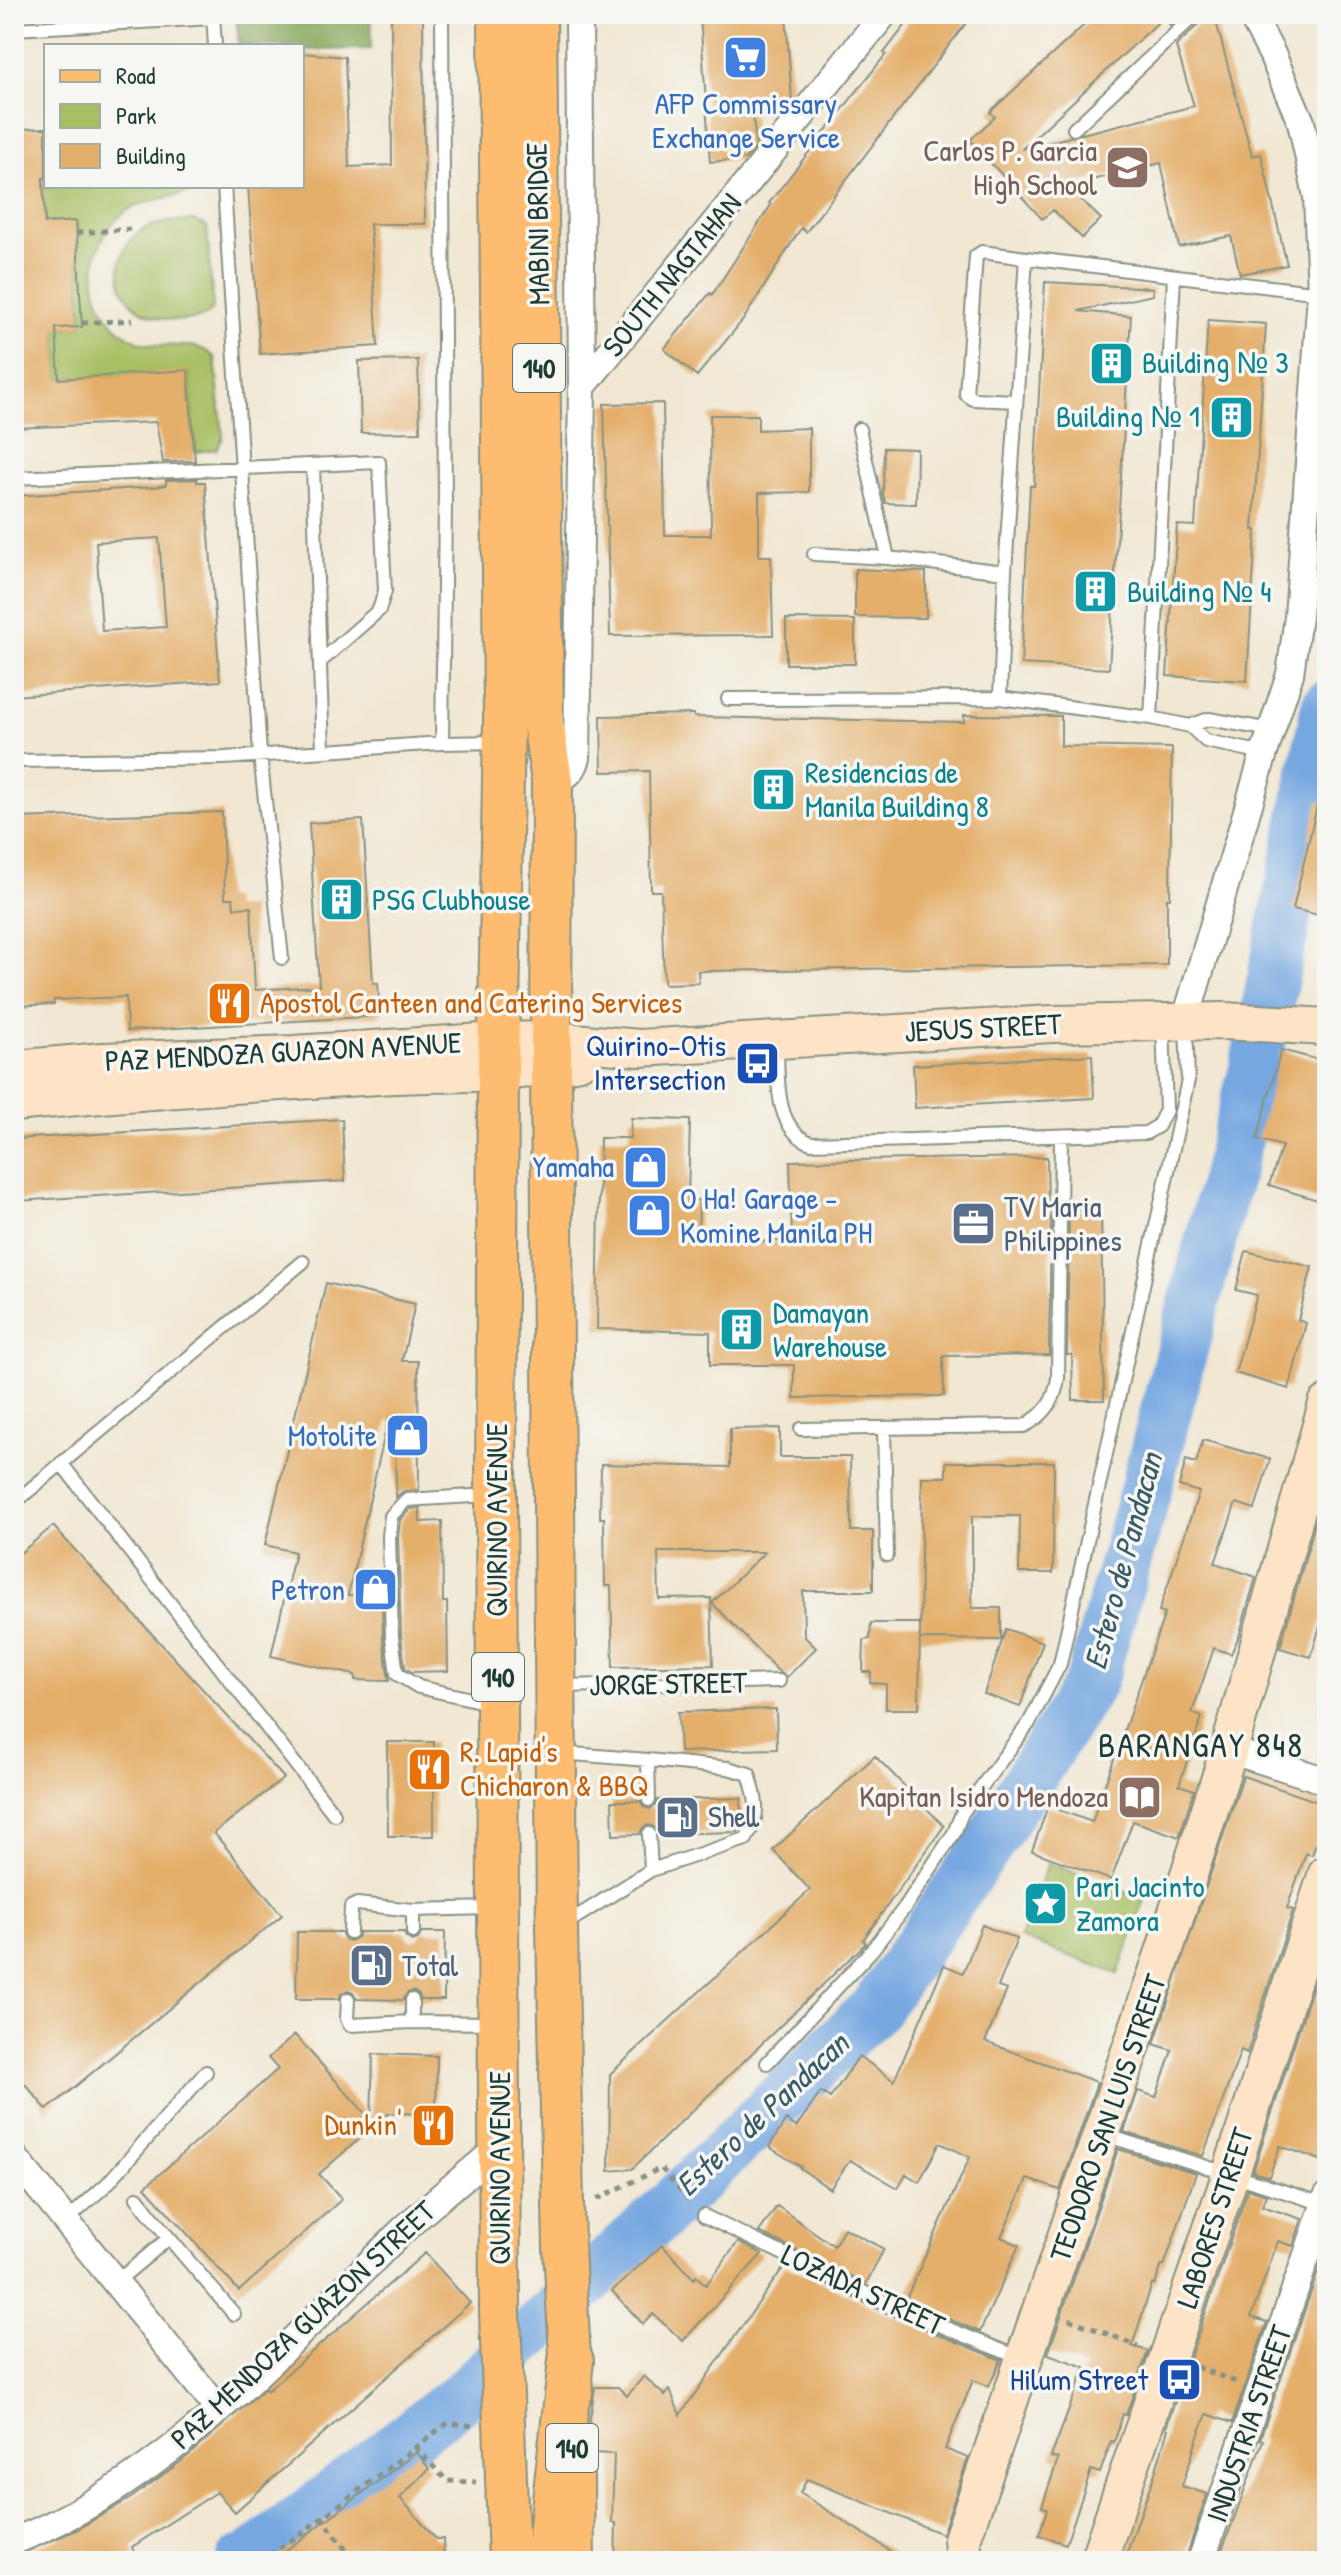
<svg xmlns="http://www.w3.org/2000/svg" width="1341" height="2575" viewBox="0 0 1341 2575" font-family="'Patrick Hand',sans-serif">
<style>
.green{fill:#a9bf64;stroke:#647e4c;stroke-width:2}
.forest{fill:#86a65a;stroke:#527247;stroke-width:2}
.lines{fill:none;stroke-linecap:round;stroke-linejoin:round}
.river{stroke:#76a7e1;stroke-width:52}
.building{fill:#e4af6a;fill-rule:evenodd}
.lane-casing{stroke:#889283;stroke-width:16}
.street-casing{stroke:#889283;stroke-width:30}
.secondary-casing{stroke:#889283;stroke-width:40}
.primary-casing{stroke:#889283;stroke-width:44}
.highway-casing{stroke:#889283;stroke-width:48}
.path{stroke:#889283;stroke-width:5;stroke-dasharray:6 6;stroke-linecap:butt}
.lane{stroke:#fff;stroke-width:12}
.street{stroke:#fff;stroke-width:26}
.secondary{stroke:#fee4c6;stroke-width:36}
.primary{stroke:#fdbc70;stroke-width:40}
.highway{stroke:#fdbc70;stroke-width:44}
.labels{text-anchor:middle;stroke-width:7;stroke-linejoin:round;paint-order:stroke}
.shield{fill:#f6f6f2;stroke:#60746d;stroke-width:2}
.shield-label{font-size:28px;font-weight:bold;fill:#1f3d34}
.shop-label{font-size:30px;fill:#366cbe;stroke:#f6f6f2;text-anchor:end}
.education-label{font-size:30px;fill:#785e54;stroke:#f6f6f2;text-anchor:end}
.street-label{font-size:30px;fill:#1f3d34;stroke:#f6f6f2}
.culture-label{font-size:30px;fill:#0d838f;stroke:#f6f6f2;text-anchor:start}
.food-label{font-size:30px;fill:#c56008;stroke:#f6f6f2;text-anchor:start}
.transit-label{font-size:30px;fill:#164399;stroke:#f6f6f2;text-anchor:end}
.service-label{font-size:30px;fill:#4e5e75;stroke:#f6f6f2;text-anchor:start}
.water-label{font-size:32px;font-style:italic;fill:#395d68;stroke:#f6f6f2}
.quarter-label{font-size:34px;letter-spacing:2px;fill:#1f3d34;stroke:#f6f6f2}
</style>
<rect width="100%" height="100%" fill="#f6f6f2"/>
<filter id="ink" filterUnits="userSpaceOnUse"><feTurbulence type="fractalNoise" baseFrequency=".0125" numOctaves="2"/><feDisplacementMap in="SourceGraphic" scale="16" xChannelSelector="R" yChannelSelector="G"/><feConvolveMatrix kernelMatrix="1 2 1 2 8 2 1 2 1" color-interpolation-filters="sRGB"/></filter>
<filter id="wash" filterUnits="userSpaceOnUse"><feTurbulence type="fractalNoise" baseFrequency=".006" numOctaves="4" result="noise"/><feDisplacementMap in="SourceGraphic" scale="32" xChannelSelector="R" yChannelSelector="G"/><feGaussianBlur stdDeviation="1.8" result="paint"/><feColorMatrix in="noise" values="0 0 0 0 0 0 0 0 0 0 0 0 0 0 0 0 0 1.4 0 .05"/><feComposite in="paint" operator="in"/></filter>
<g filter="url(#wash)">
<rect width="100%" height="100%" fill="#f1e7d2"/>
<path class="green" d="M43 178H46V186H203C179 200 150 196 127 211 79 243 85 320 140 342 164 351 197 337 215 358L223 437 217 449 195 452 188 371 59 379 56 328 82 327 77 222 45 223Z
M179 221H194L207 226 213 309C207 318 197 319 186 320 172 321 156 319 143 312 110 293 113 242 148 227 158 223 169 222 179 221Z
M1048 1863 1145 1899 1118 1974 1020 1938Z"/>
<path class="forest" d="M236 14H372L371 49 302 50V46H239Z"/>
<g class="lines">
<path class="river" d="M242 2561 257 2554 462 2396 661 2215 876 2007 983 1852 1091 1682 1144 1496 1255 1069 1327 706"/>
</g>
<g id="blocks">
<path class="building" d="M391 14H423L425 224H370L378 346 260 354 248 186H302V53L345 57 349 167 392 165Z
M700 14H786L792 102 752 105 756 147 745 159 710 162Z
M914 14H973L806 232 801 228 743 320 697 376 664 349 710 293 712 295 771 205 769 203 886 54 884 53Z
M1096 14H1183L1170 26 1166 15 1022 149 1194 106 1176 46 1202 21 1205 14H1214L1252 156 1261 154 1287 265 1240 274 1231 236 1179 247 1161 163 1067 186 1101 219 1082 238 1053 210 1042 219 970 140 995 117 990 112Z
M46 128V178H43L45 223 76 221 82 327 56 328 59 379 188 370 195 461 163 462 156 422 14 428V129Z
M1045 282 1153 288V295L1078 311 1131 316 1109 669 1021 664 1030 486H1034Z
M1208 320 1266 324 1253 530H1256L1247 681 1167 676 1177 525 1195 526Z
M418 360 420 432 361 433 359 361Z
M663 403 665 535H711L710 415H758V430L809 428V492L759 493V556H771L773 635 610 636 604 404Z
M884 448 917 449 916 504 885 503 883 493Z
M197 479V482H205L220 681 14 696V496L155 487 166 485V480ZM159 538 166 627 102 631 96 542Z
M855 569 926 572V618L855 617Z
M786 619 855 620V664H786Z
M694 714V717L964 722V715L1061 716V746L1172 748 1170 898H1167V965L698 971 699 983 664 984 661 891H651L649 771 602 772 601 716Z
M1318 801 1327 802V917L1293 909Z
M222 812 225 898H233L234 908 251 907 255 990 319 986 309 823 363 820 373 983H378L380 1016 127 1031 126 997 54 1000V1004L14 1006V818Z
M1281 1050 1327 1062V1203L1269 1185 1282 1146 1257 1139Z
M1092 1055 1094 1098 915 1108 913 1065Z
M631 1118 690 1120 688 1200H699L698 1242 792 1241 790 1161 1047 1157 1048 1210H1051L1049 1355 943 1356 944 1396 794 1398V1365H710V1332L597 1329 600 1138H630Z
M342 1119 345 1181 16 1201 14 1139Z
M1101 1209 1104 1400H1073L1072 1355H1067L1069 1210Z
M1246 1251 1312 1267 1298 1320 1306 1323 1289 1389 1235 1373 1257 1295 1236 1290Z
M326 1283 415 1304 402 1361H418L419 1490 404 1491 396 1497 395 1421 388 1420 348 1595 382 1596 383 1638 389 1681 355 1680V1675L271 1656 295 1552 265 1545Z
M780 1428V1457H850L851 1531H873V1591H803L804 1636 816 1648 787 1677 779 1672 712 1603 765 1552H658L659 1599 711 1598 713 1665 613 1667 611 1586H605L604 1518H600L601 1464 730 1467V1429Z
M1203 1440 1270 1459 1255 1509 1236 1503 1215 1563 1256 1577 1239 1636 1231 1654 1214 1648 1192 1713 1202 1717 1179 1785 1194 1790 1179 1837 1133 1821 1111 1880 1032 1851 1048 1806 1092 1822 1165 1613 1159 1611 1199 1492 1179 1486 1186 1460 1196 1463Z
M946 1462H1054L1053 1573H1019L1020 1516H972V1608H1001V1640L920 1639 922 1477H946Z
M1327 1481V1602L1311 1657 1280 1648Z
M420 1508V1522L442 1521 443 1602H447L448 1671 412 1672 405 1668 401 1636 398 1537 400 1520 410 1509Z
M53 1526 284 1778 214 1833 282 1915 47 2110 14 2071V1558Z
M871 1623H920L919 1709H886V1684L870 1683 871 1672H863L864 1640 870 1639Z
M1006 1629 1043 1642 1020 1707 984 1694Z
M776 1709 777 1749 680 1752 678 1712Z
M387 1742H434V1836H388Z
M875 1756 944 1826 863 1940 866 1943 632 2169 609 2171 610 2074 810 1890 773 1850Z
M1243 1776 1327 1805V1812L1312 1855 1306 1853 1287 1908 1293 1910 1247 2053 1241 2050 1203 2156 1124 2132 1138 2091 1156 2097 1172 2050 1154 2044Z
M741 1798 742 1827 738 1832 658 1834 656 1828 649 1825 643 1827 640 1834 613 1835 612 1801H640L644 1807 650 1809 656 1805 658 1800Z
M982 1925 1017 1939 998 1987 1007 1990 985 2042 1097 2082 1060 2190 1027 2179 1001 2237 1019 2245 980 2332 905 2301 970 2157 940 2143 919 2182 906 2174 898 2188 850 2160 830 2189 800 2168 801 2167 769 2147 786 2120 796 2127 821 2092 830 2098 859 2056 894 2081 944 1965 963 1973Z
M297 1932H341L345 1939 350 1941 357 1937 359 1932H404L406 1937 412 1941 418 1939 422 1932H445L444 2000H421L419 1995 413 1991 407 1993 403 2000 357 1999 353 1992 348 1990 341 1994 339 1999H296Z
M1327 1942V2162L1280 2146 1269 2177 1253 2172Z
M295 2035 371 2120 373 2054 437 2056 436 2114 389 2113 319 2174 342 2199 239 2291 145 2187 278 2069 268 2058Z
M1118 2149 1196 2173 1164 2266 1162 2265 1155 2284H1152L1132 2346 1148 2351 1126 2415 1123 2414 1114 2442 1111 2441 1100 2473 1091 2470 1066 2544 1039 2535 1047 2509 1042 2507 1058 2459 1051 2457 1085 2367 1048 2354Z
M1248 2189 1266 2195 1262 2206 1302 2219 1293 2246 1278 2241 1251 2317 1267 2322 1232 2423 1207 2414 1197 2439 1182 2486 1207 2494 1185 2561H1124L1156 2470 1168 2429 1166 2428Z
M777 2206 834 2246 844 2228 884 2249 866 2284 759 2232Z
M738 2242 762 2254 683 2341 653 2314 643 2324 612 2291 662 2245 694 2279 696 2276 706 2285Z
M1327 2246V2561H1218L1263 2440 1260 2439 1262 2433Z
M425 2253 470 2303 235 2512 217 2492 132 2547 135 2555 123 2561H14V2557L76 2530 131 2498 182 2461 265 2388 267 2391Z
M785 2265 884 2312 1001 2360 989 2386 973 2380 945 2449 968 2458 942 2534 807 2479 800 2493 906 2561H615L616 2523H612L614 2454 592 2453 593 2431H588L595 2387H618L627 2396 644 2376 665 2396 670 2390 680 2415Z
M417 2452 429 2469 400 2498 436 2539H443L444 2561H272Z"/>
</g>
</g>
<g filter="url(#ink)">
<use href="#blocks" fill-opacity="0" stroke="#889283" stroke-width="2"/>
<g class="lines">
<defs>
<path id="lane" d="M213 14 215 46
M442 14 445 506 442 743 500 742
M14 29 213 18
M1074 129 1196 14
M224 186 260 754 282 958
M1016 401 973 399 966 394 976 256 982 252 1026 258
M859 429 888 558 1005 572
M313 466 323 751
M14 478 379 462 385 591 379 610 320 662
M814 554 888 558
M1000 698 1005 572 1026 258 1321 293
M728 699 1000 698 1151 718 1190 726 1206 741 1264 753
M1151 718 1174 277
M1190 726 1209 719 1271 730
M14 761 224 758 442 743
M777 1044C778 1079 774 1129 811 1143L1146 1133 1158 1126 1166 1110 1163 1025
M801 1429 1024 1426C1045 1415 1055 1401 1058 1378L1061 1137
M884 1429 887 1555
M61 1463 334 1814
M489 1495 406 1500 391 1516 389 1537 392 1637 397 1674 419 1687 493 1704
M14 1503 303 1262
M561 1686 779 1681
M560 1753 648 1760 649 1800
M648 1760 728 1768 749 1774C757 1799 761 1816 746 1839L651 1870
M564 1925 651 1870 649 1834
M350 1932 351 1907 357 1904 413 1910
M413 1932V1910L491 1908
M348 1999 347 2019 350 2025 412 2022
M412 2000V2022L493 2023
M767 2063 872 1950 905 1907 954 1833 962 1813 1029 1723 1060 1664 1188 1080 1186 1023
M1105 2135 1327 2205
M704 2216 888 2304 1022 2359
M66 2221 107 2184 206 2072
M169 2238 234 2314
M116 2282 169 2238 137 2198"/>
<path id="street" d="M582 387 884 14
M552 781C566 776 573 773 577 758L582 387 579 14
M1185 1022 1264 753 1290 674 1298 617 1321 293 1317 196 1301 122 1272 54 1251 14
M1229 1750 1327 1781
M14 2157 219 2410
M14 2541C166 2483 286 2345 400 2233 432 2203 467 2175 501 2146
M1201 2561 1327 2197"/>
<path id="secondary" d="M14 1069 103 1061 293 1054 499 1041 552 1040 639 1048 1052 1024 1224 1021 1327 1027
M14 1103C135 1091 257 1083 379 1076 445 1072 514 1076 579 1061
M969 2561 963 2552 962 2539 1165 1949 1229 1750 1327 1404
M1098 2561 1230 2176 1327 1873"/>
<path id="primary" d="M499 14 504 719 498 1072 496 1494 500 2313 509 2561
M536 14 543 722 552 781 551 1068 557 1928 564 2248 572 2393
M573 2477 574 2561"/>
<path id="highway" d="M548 2561 571 2361"/>
</defs>
<use href="#lane" class="lane-casing"/>
<use href="#street" class="street-casing"/>
<use href="#secondary" class="secondary-casing"/>
<use href="#primary" class="primary-casing"/>
<use href="#highway" class="highway-casing"/>
<path class="path" d="M77 233 130 229
M82 323 133 320
M597 2199 661 2168 692 2203
M1069 2319 1138 2346
M1196 2367 1236 2382
M415 2447 447 2481 476 2482
M321 2516 354 2561
M259 2561 298 2536 448 2423 474 2426"/>
<use href="#lane" class="lane"/>
<use href="#street" class="street"/>
<use href="#secondary" class="secondary"/>
<use href="#primary" class="primary"/>
<use href="#highway" class="highway"/>
</g>
</g>
<defs>
<symbol id="supermarket-square" viewBox="-11 -11 22 22"><rect x="-9" y="-9" width="18" height="18" rx="4" fill="#3f7fe0" stroke="#f6f6f2"/><path d="M-6-5.5h2.5l.6 2H6L4.5 2H-2.5L-4.4-4H-6ZM-1.5 3.2a1.3 1.3 0 1 0 .1 0ZM3 3.2a1.3 1.3 0 1 0 .1 0Z" fill="#fff"/></symbol>
<symbol id="school-square" viewBox="-11 -11 22 22"><rect x="-9" y="-9" width="18" height="18" rx="4" fill="#8d6e63" stroke="#f6f6f2"/><path d="M0-5L7-2L0 1L-7-2ZM-4 1L0 2.5L4 1V4Q0 6-4 4Z" fill="#fff"/></symbol>
<symbol id="building-square" viewBox="-11 -11 22 22"><rect x="-9" y="-9" width="18" height="18" rx="4" fill="#0f9aa8" stroke="#f6f6f2"/><path d="M-4-6H4V6H1V3H-1V6H-4ZM-2.5-4.3h1.7v1.8h-1.7ZM.8-4.3h1.7v1.8H.8ZM-2.5-1h1.7V.8h-1.7ZM.8-1h1.7V.8H.8Z" fill="#fff"/></symbol>
<symbol id="restaurant-square" viewBox="-11 -11 22 22"><rect x="-9" y="-9" width="18" height="18" rx="4" fill="#e8710a" stroke="#f6f6f2"/><path d="M-5-6h1v4h1v-4h1v4h1v-4h1v5L-1.5 .5V6h-2V.5L-5-1ZM5-6V6H3V1.5H1.5Q1.5-4 5-6Z" fill="#fff"/></symbol>
<symbol id="bus-square" viewBox="-11 -11 22 22"><rect x="-9" y="-9" width="18" height="18" rx="4" fill="#1a4fb4" stroke="#f6f6f2"/><path d="M-5-6H5V4H4V6H2V4H-2V6H-4V4H-5ZM-3.5-4V0h7V-4ZM-3.5 1.2v1.5H-2V1.2ZM2 1.2v1.5H3.5V1.2Z" fill="#fff"/></symbol>
<symbol id="shop-square" viewBox="-11 -11 22 22"><rect x="-9" y="-9" width="18" height="18" rx="4" fill="#3f7fe0" stroke="#f6f6f2"/><path d="M-5-2.5h2.3a2.7 3.5 0 0 1 5.4 0H5L5.5 6h-11ZM-1.5-2.5h3a1.5 2.3 0 0 0-3 0Z" fill="#fff"/></symbol>
<symbol id="office-square" viewBox="-11 -11 22 22"><rect x="-9" y="-9" width="18" height="18" rx="4" fill="#5c6f8a" stroke="#f6f6f2"/><path d="M-6-3h4V-5.5h4V-3h4V5H-6ZM-1-4.5V-3h2v-1.5ZM-6 0V1H6V0Z" fill="#fff"/></symbol>
<symbol id="library-square" viewBox="-11 -11 22 22"><rect x="-9" y="-9" width="18" height="18" rx="4" fill="#8d6e63" stroke="#f6f6f2"/><path d="M-6-4Q-3-5.5-.7-3.5V5Q-3 3-6 4ZM6-4Q3-5.5 .7-3.5V5Q3 3 6 4Z" fill="#fff"/></symbol>
<symbol id="fuel-square" viewBox="-11 -11 22 22"><rect x="-9" y="-9" width="18" height="18" rx="4" fill="#5c6f8a" stroke="#f6f6f2"/><path d="M-5.5-6h7V0h2V4h1.3V-2.5L3-4.5l.8-.8L6-3V5H2.5V1h-1V6h-7ZM-4.2-4.7v3.2H.2V-4.7Z" fill="#fff"/></symbol>
<symbol id="sight-square" viewBox="-11 -11 22 22"><rect x="-9" y="-9" width="18" height="18" rx="4" fill="#0f9aa8" stroke="#f6f6f2"/><path d="M0-6L1.8-2.2L6-1.7L2.9 1.2L3.7 5.4L0 3.3L-3.7 5.4L-2.9 1.2L-6-1.7L-1.8-2.2Z" fill="#fff"/></symbol>
</defs>
<g fill-rule="evenodd">
<use href="#supermarket-square" x="720" y="32" width="51" height="51"/>
<use href="#school-square" x="1102" y="142" width="51" height="51"/>
<use href="#building-square" x="1086" y="338" width="51" height="51"/>
<use href="#building-square" x="1206" y="392" width="51" height="51"/>
<use href="#building-square" x="1070" y="566" width="51" height="51"/>
<use href="#building-square" x="748" y="764" width="51" height="51"/>
<use href="#building-square" x="316" y="874" width="51" height="51"/>
<use href="#restaurant-square" x="204" y="978" width="51" height="51"/>
<use href="#bus-square" x="732" y="1038" width="51" height="51"/>
<use href="#shop-square" x="620" y="1142" width="51" height="51"/>
<use href="#shop-square" x="624" y="1190" width="51" height="51"/>
<use href="#office-square" x="948" y="1198" width="51" height="51"/>
<use href="#building-square" x="716" y="1304" width="51" height="51"/>
<use href="#shop-square" x="382" y="1410" width="51" height="51"/>
<use href="#shop-square" x="350" y="1564" width="51" height="51"/>
<use href="#restaurant-square" x="404" y="1744" width="51" height="51"/>
<use href="#library-square" x="1114" y="1772" width="51" height="51"/>
<use href="#fuel-square" x="652" y="1792" width="51" height="51"/>
<use href="#sight-square" x="1020" y="1878" width="51" height="51"/>
<use href="#fuel-square" x="346" y="1940" width="51" height="51"/>
<use href="#restaurant-square" x="408" y="2100" width="51" height="51"/>
<use href="#bus-square" x="1154" y="2354" width="51" height="51"/>
</g>
<g class="labels">
<g class="shield">
<rect x="513" y="344" width="52" height="48" rx="6"/>
<rect x="472" y="1653" width="52" height="48" rx="6"/>
<rect x="546" y="2424" width="52" height="48" rx="6"/>
</g>
<g class="shield-label">
<text x="539" y="378">140</text>
<text x="498" y="1687">140</text>
<text x="572" y="2458">140</text>
</g>
<g class="shop-label">
<text x="746" y="114" text-anchor="middle">AFP Commissary<tspan x="746" dy="34">Exchange Service</tspan></text>
<text x="614" y="1177">Yamaha</text>
<text x="680" y="1209" text-anchor="start">O Ha! Garage -<tspan x="680" dy="34">Komine Manila PH</tspan></text>
<text x="377" y="1446">Motolite</text>
<text x="345" y="1600">Petron</text>
</g>
<g class="education-label">
<text x="1097" y="161">Carlos P. Garcia<tspan x="1097" dy="34">High School</tspan></text>
<text x="1108" y="1807">Kapitan Isidro Mendoza</text>
</g>
<g class="street-label">
<text transform="translate(538 224) rotate(-91)" y="10">MABINI BRIDGE</text>
<text transform="translate(672 275) rotate(-51)" y="10">SOUTH NAGTAHAN</text>
<text transform="translate(983 1028) rotate(-3)" y="10">JESUS STREET</text>
<text transform="translate(283 1052) rotate(-3)" y="10">PAZ MENDOZA GUAZON AVENUE</text>
<text transform="translate(497 1520) rotate(-90)" y="10">QUIRINO AVENUE</text>
<text transform="translate(668 1684) rotate(-1)" y="10">JORGE STREET</text>
<text transform="translate(1108 2118) rotate(-71)" y="10">TEODORO SAN LUIS STREET</text>
<text transform="translate(500 2168) rotate(-90)" y="10">QUIRINO AVENUE</text>
<text transform="translate(1215 2218) rotate(-72)" y="10">LABORES STREET</text>
<text transform="translate(863 2290) rotate(25)" y="10">LOZADA STREET</text>
<text transform="translate(303 2325) rotate(-43)" y="10">PAZ MENDOZA GUAZON STREET</text>
<text transform="translate(1249 2424) rotate(-71)" y="10">INDUSTRIA STREET</text>
</g>
<g class="culture-label">
<text x="1142" y="373">Building № 3</text>
<text x="1200" y="427" text-anchor="end">Building № 1</text>
<text x="1127" y="602">Building № 4</text>
<text x="805" y="783">Residencias de<tspan x="805" dy="34">Manila Building 8</tspan></text>
<text x="372" y="910">PSG Clubhouse</text>
<text x="773" y="1323">Damayan<tspan x="773" dy="34">Warehouse</tspan></text>
<text x="1076" y="1897">Pari Jacinto<tspan x="1076" dy="34">Zamora</tspan></text>
</g>
<g class="food-label">
<text x="260" y="1013">Apostol Canteen and Catering Services</text>
<text x="460" y="1762">R. Lapid's<tspan x="460" dy="34">Chicharon &amp; BBQ</tspan></text>
<text x="402" y="2135" text-anchor="end">Dunkin'</text>
</g>
<g class="transit-label">
<text x="726" y="1056">Quirino–Otis<tspan x="726" dy="34">Intersection</tspan></text>
<text x="1148" y="2390">Hilum Street</text>
</g>
<g class="service-label">
<text x="1004" y="1217">TV Maria<tspan x="1004" dy="34">Philippines</tspan></text>
<text x="708" y="1827">Shell</text>
<text x="402" y="1976">Total</text>
</g>
<g class="water-label">
<text transform="translate(1123 1561) rotate(-75)" y="11">Estero de Pandacan</text>
<text transform="translate(762 2114) rotate(-43)" y="11">Estero de Pandacan</text>
</g>
<g class="quarter-label">
<text x="1201" y="1757">BARANGAY 848</text>
</g>
</g>
<rect width="1341" height="2575" fill="none" stroke="#f6f6f2" stroke-width="48"/>
<rect x="44" y="44" width="260" height="144" fill="#f6f6f2" stroke="#a0aca6" stroke-width="2"/>
<rect x="60" y="70" width="40" height="12" fill="#fdbc70" stroke="#a0aca6" stroke-width="2"/>
<text x="116" y="84" font-size="24" fill="#1f3d34">Road</text>
<rect x="60" y="104" width="40" height="24" fill="#a9bf64" stroke="#a0aca6" stroke-width="2"/>
<text x="116" y="124" font-size="24" fill="#1f3d34">Park</text>
<rect x="60" y="144" width="40" height="24" fill="#e4af6a" stroke="#a0aca6" stroke-width="2"/>
<text x="116" y="164" font-size="24" fill="#1f3d34">Building</text>
</svg>
